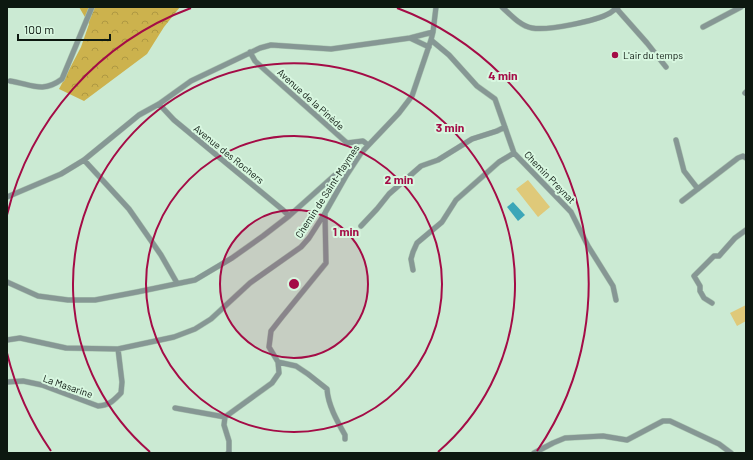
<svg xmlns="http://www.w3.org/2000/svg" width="753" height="460" viewBox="0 0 753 460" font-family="Barlow,sans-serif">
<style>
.grass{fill:#dfc979}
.forest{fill:url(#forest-crowns)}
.water{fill:#3ba6b8}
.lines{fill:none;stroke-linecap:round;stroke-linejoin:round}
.minor-casing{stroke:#a9c4b0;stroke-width:6}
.minor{stroke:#869794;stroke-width:5}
.ring{fill:none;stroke:#a40c46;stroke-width:2}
.poi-dot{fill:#a40c46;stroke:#d8f7e0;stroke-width:1.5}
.labels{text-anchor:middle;stroke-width:4;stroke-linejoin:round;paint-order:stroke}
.poi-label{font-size:10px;fill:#0d1810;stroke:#d8f7e0;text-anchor:start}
.street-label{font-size:10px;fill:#0d1810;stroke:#d8f7e0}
.centre{fill:#a40c46;stroke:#d8f7e0;stroke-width:2}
.ring-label{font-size:12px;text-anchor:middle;font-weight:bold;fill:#a40c46;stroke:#d8f7e0;stroke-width:4;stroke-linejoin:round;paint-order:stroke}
</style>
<defs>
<pattern id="forest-crowns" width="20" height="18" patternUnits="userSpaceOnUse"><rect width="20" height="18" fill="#ccb24d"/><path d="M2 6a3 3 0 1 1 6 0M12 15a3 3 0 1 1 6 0" fill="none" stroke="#ae9842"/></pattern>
</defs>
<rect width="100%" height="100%" fill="#cbead3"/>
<path class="grass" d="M528 180 550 207 538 217 516 189Z
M746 305V321L737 326 730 313Z"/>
<path class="forest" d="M79 7H180L164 27 147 54 84 101 59 89 81 47 89 24Z"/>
<path class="water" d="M513 202 525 215 518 221 507 207Z"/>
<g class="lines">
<defs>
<path id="minor" d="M502 7C510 14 520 26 532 28 548 31 596 21 610 13 613 11 615 9 618 7
M616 8 647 43 666 67
M703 27 741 7
M410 38 429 47
M431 40 449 55 477 86 495 99 514 153 571 212 588 246 613 286 616 300
M250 52 255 61 347 143 363 141 368 145
M10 81C31 84 42 94 62 79L92 7
M745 93 746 92
M159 104 174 120 283 210 289 216
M676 140 684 171 698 189
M84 160 129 209 161 255 177 283
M7 197 61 174 84 160 139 115 159 104 191 81 260 48 271 45 331 49 410 38 433 32
M682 201 738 158 743 156 746 158
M361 226 377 209 389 194 421 166 438 160 472 139 497 131 505 127
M413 270 411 259 413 252 417 243 442 222 456 200 499 162 514 153
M7 282 38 296 68 300H95L137 292 195 280 232 258 263 236 289 216 355 157
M712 303 704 298 700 291V286L694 276 714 256H719L735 238 746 230
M7 340 20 338 66 348 118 349 174 337 195 329 211 319 250 283 301 247 309 238 325 213 346 176 361 153 399 113 412 96 431 40 433 32 436 7
M278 362 296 366 308 374 327 389C328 405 337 421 345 435V439
M7 382 23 381 42 385 98 406C110 405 113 401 121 393L122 382 118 349
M175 408 225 417 272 383 279 373 278 362 269 347 271 331 282 317 326 263 325 214
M225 417 224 425 229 441V452L228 453
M534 453 553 443 565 438 603 436 627 440 663 421H670L719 444 731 453"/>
</defs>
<use href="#minor" class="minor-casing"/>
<use href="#minor" class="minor"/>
</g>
<circle cx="294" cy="284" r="74" fill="#a40c46" fill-opacity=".12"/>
<g class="ring">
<circle cx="294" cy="284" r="74"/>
<circle cx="294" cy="284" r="148"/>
<path d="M150 452A221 221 0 1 1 438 452"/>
<path d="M51 451A295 295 0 0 1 7 353M7 215A295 295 0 0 1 191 8M397 8A295 295 0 0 1 537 451"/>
</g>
<circle class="poi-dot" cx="615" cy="55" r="4"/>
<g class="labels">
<g class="poi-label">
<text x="623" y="59">L'air du temps</text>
</g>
<g class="street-label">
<text transform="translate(311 99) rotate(42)" y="4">Avenue de la Pinède</text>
<text transform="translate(229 154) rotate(39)" y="4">Avenue des Rochers</text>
<text transform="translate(550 177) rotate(46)" y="4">Chemin Preynat</text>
<text transform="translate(327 191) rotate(-57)" y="4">Chemin de Saint-Maymes</text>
<text transform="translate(68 386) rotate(19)" y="4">La Masarine</text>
</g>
</g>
<circle cx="294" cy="284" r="6" class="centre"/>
<g class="ring-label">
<text x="503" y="80">4 min</text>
<text x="450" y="132">3 min</text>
<text x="399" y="184">2 min</text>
<text x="346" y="236">1 min</text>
</g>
<rect width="753" height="460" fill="none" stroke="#0d1810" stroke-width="16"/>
<path d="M18 34v6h92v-6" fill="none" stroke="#0d1810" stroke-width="2"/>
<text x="24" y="34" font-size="12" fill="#0d1810" stroke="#d8f7e0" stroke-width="3" paint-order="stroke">100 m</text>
</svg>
